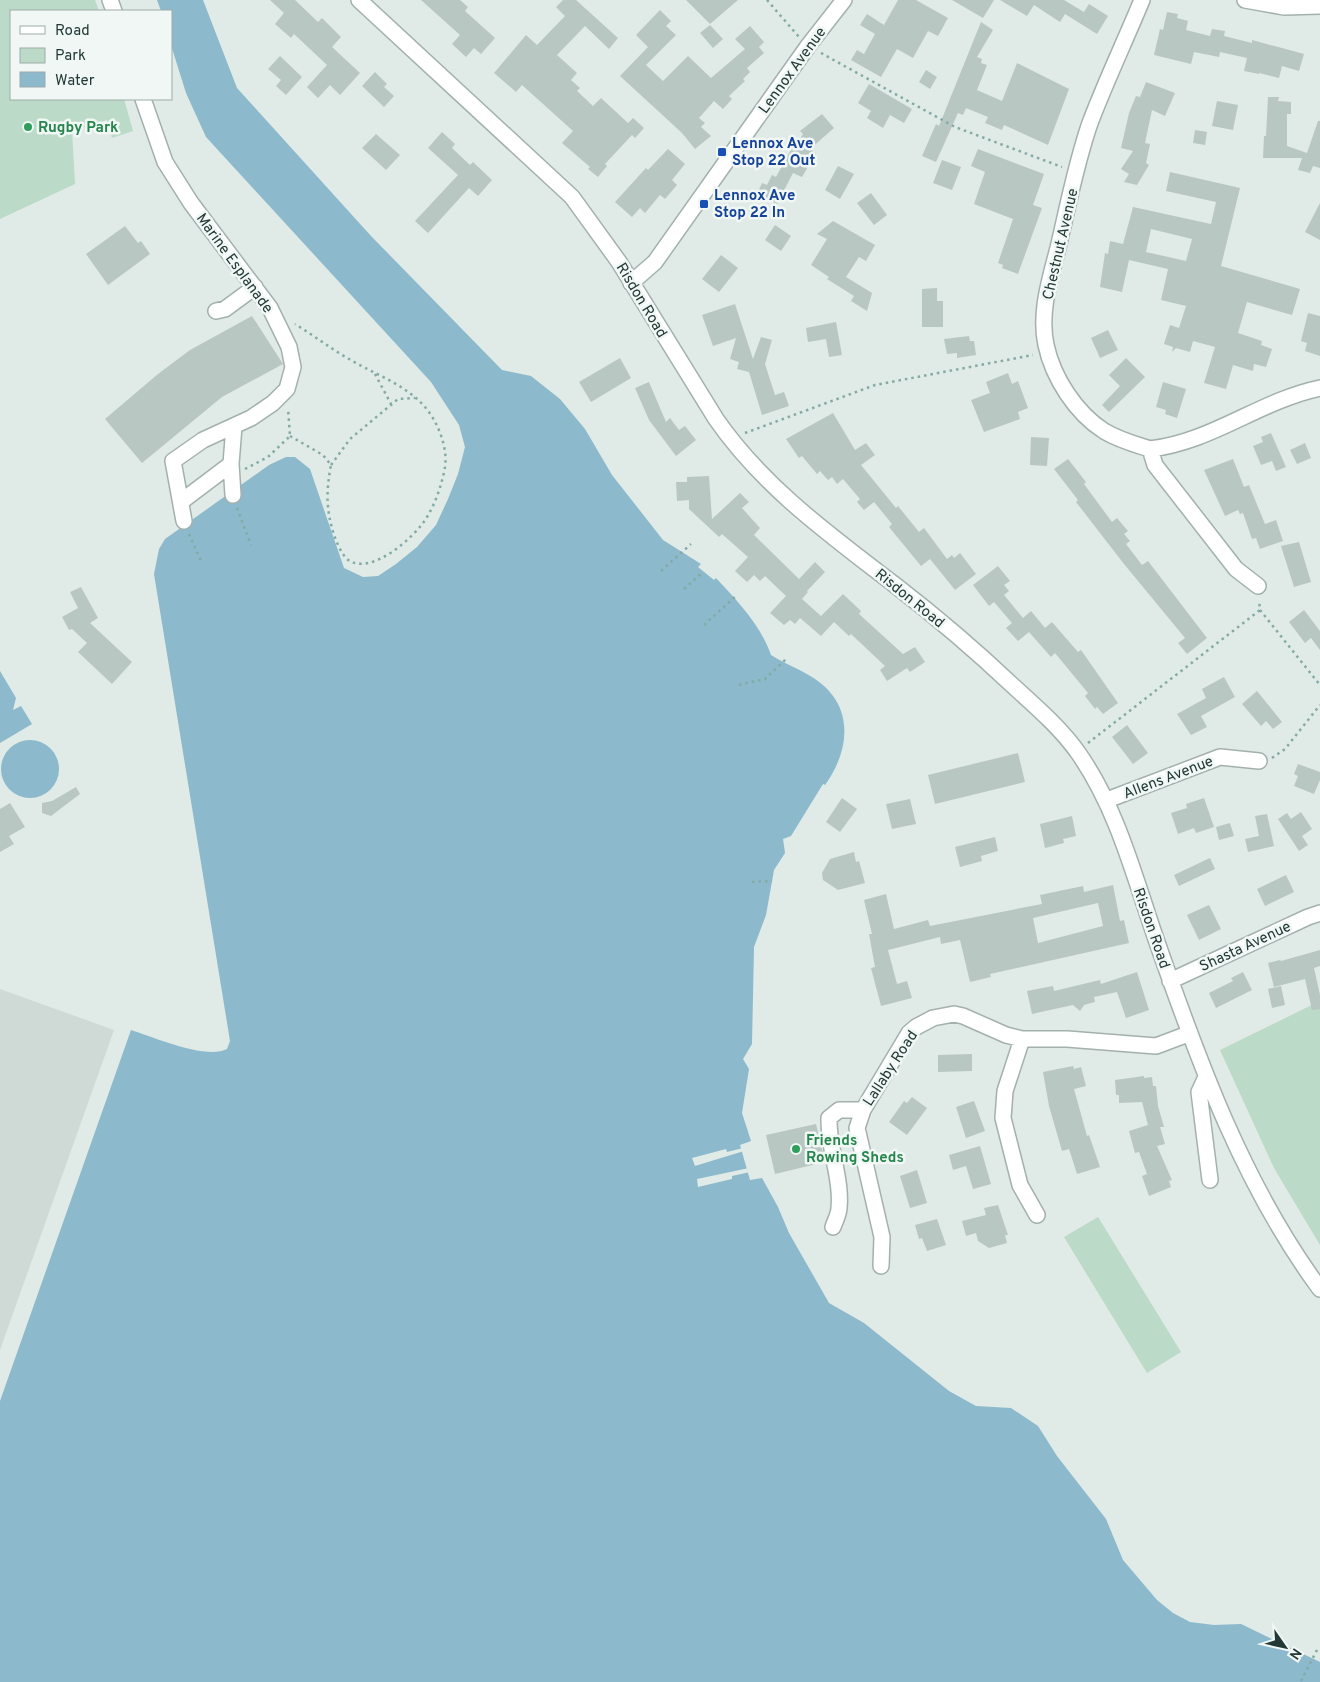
<svg xmlns="http://www.w3.org/2000/svg" width="1320" height="1682" viewBox="0 0 1320 1682" font-family="Overpass,sans-serif">
<style>
.built{fill:#cfdad6}
.green{fill:#bbdac7}
.water{fill:#8cb9cb}
.pier{fill:#e0eae7}
.building{fill:#b9c7c3;fill-rule:evenodd}
.lines{fill:none;stroke-linecap:round;stroke-linejoin:round}
.minor-casing{stroke:#a3b1ae;stroke-width:18}
.path{stroke:#83aba4;stroke-width:2.5;stroke-dasharray:2.5 4;stroke-linecap:butt}
.minor{stroke:#fff;stroke-width:15}
.leisure-dot{fill:#2e9e5b;stroke:#f0f7f5;stroke-width:2}
.transit-dot{fill:#1a4fb4;stroke:#f0f7f5;stroke-width:2}
.labels{text-anchor:middle;stroke-width:5;stroke-linejoin:round;paint-order:stroke}
.street-label{font-size:15px;fill:#223936;stroke:#f0f7f5}
.leisure-label{font-size:15px;font-weight:bold;fill:#27864d;stroke:#f0f7f5;text-anchor:start}
.transit-label{font-size:15px;font-weight:bold;fill:#164399;stroke:#f0f7f5;text-anchor:start}
</style>
<rect width="100%" height="100%" fill="#e0eae7"/>
<path class="built" d="M0 989 114 1030 0 1350Z"/>
<path class="green" d="M0 0H95L99 11H11V99H124L133 131 112 138 107 120 72 131 75 184 0 219Z
M1320 1001V1245L1274 1168 1220 1050Z
M1098 1217 1181 1352 1147 1373 1064 1237Z"/>
<path class="water" d="M157 0H203L237 88 371 236 502 370 531 376 560 399 585 429 612 475 663 540 701 564 698 567 714 580 716 578C738 602 760 624 771 655 785 664 802 670 815 679 855 706 850 750 825 785L823 784 791 836 783 839 785 853 774 870 766 915 754 947 752 1044 743 1059 749 1069 742 1113 751 1141 740 1145 750 1180 762 1178 778 1207 789 1233 829 1303 864 1323 949 1391 976 1406 1011 1408 1038 1426 1057 1456 1106 1519 1123 1560 1157 1600 1173 1613 1190 1622 1214 1625 1241 1624 1320 1662V1682H0V1401L131 1030C153 1037 206 1060 227 1049L230 1041 154 574 159 549 165 539 269 465 286 457H295L310 469 344 568 363 577 378 576 396 564 417 547 436 525 448 499 458 474 465 447 459 425 431 382 206 137 186 93 171 45V11H161Z
M0 671 16 698 13 710 21 706 32 724 0 743Z
M1 769a29 29 0 1 1 58 0a29 29 0 1 1-58 0Z"/>
<path class="pier" d="M743 1148 744 1151 695 1166 692 1158 726 1149 727 1152Z
M749 1168 750 1172 732 1176V1179L698 1187 697 1179Z"/>
<path class="building" d="M270 0H295L318 22 322 18 341 37 332 47 360 73 340 95 330 85 318 98 307 87 327 65 294 34 291 38 275 24 284 13Z
M421 0H460L468 7 465 11 495 38 481 54 474 48 466 57 452 44 460 35Z
M563 0H576L618 38 609 49 585 26 557 55 577 73 571 80 580 88 577 91 593 106 601 98 628 123 633 118 644 128 635 138 632 135 605 164 607 166 598 177 588 169 590 167 562 143 573 131 522 85 516 92 494 73 526 35 537 45 565 16 556 7Z
M686 0H738L710 24Z
M898 0H916L948 18 938 36 928 31 913 58 897 49 881 77 851 60 857 50 864 54 875 34 860 25 867 14 884 25Z
M952 0H994L983 18Z
M1000 0H1064L1084 12 1089 4 1108 16 1097 34 1065 14 1060 22 1034 5 1027 16Z
M660 10 671 21 666 26 676 35 646 65 663 81 688 56 711 78 745 49 735 39 750 26 764 42 759 47 764 53 747 68 750 72 743 79 745 81 729 96 732 99 723 109 714 101 699 118 705 123 701 127 711 136 695 149 682 133 620 76 648 47 636 35Z
M1167 12 1178 14 1177 18 1188 21 1186 30 1210 36 1212 29 1225 31 1224 36 1252 43V40L1304 54 1299 71 1282 66 1279 78 1259 73V74L1244 71 1247 58 1220 52 1219 57 1194 52 1191 64 1154 55 1160 29 1163 30Z
M981 22 993 30 977 57 982 59 981 63 987 65 977 90 1002 101 1017 63 1069 89 1048 145 1004 125 1002 130 985 123 988 117 966 108 963 115 958 113 936 162 922 156 936 124 939 126Z
M710 25 723 39 713 48 700 33Z
M280 56 302 77 286 95 276 86 281 80 268 69Z
M926 70 937 77 930 89 919 82Z
M375 72 387 84 384 87 394 96 384 107 362 86Z
M1146 82 1175 93 1165 116 1152 110 1145 143 1150 144 1146 163 1149 165 1137 185 1124 182 1129 174 1121 169 1133 151 1121 148 1129 113 1136 96 1140 97Z
M869 84 912 109 904 123 890 115 883 128 867 118 871 111 858 103Z
M1268 97H1279L1278 101 1291 102V114H1287V146L1307 153 1318 121H1320V168L1313 166 1310 173 1298 170 1302 158H1263L1264 136H1266Z
M1217 101 1238 105 1233 130 1212 126Z
M822 114 834 128 810 149 816 153 802 177 793 173 777 204 757 194 762 183 767 185 772 175 776 177 791 150 794 151 803 134 800 131Z
M1195 130 1207 132 1205 145 1193 143Z
M442 132 455 144 452 148 470 165 473 162 492 180 478 196 469 188 428 233 415 221 458 175 428 148Z
M376 134 400 155 386 170 362 148Z
M668 149 685 164 672 180 677 185 665 199 660 195 645 213 640 208 632 217 615 202 646 168 648 170Z
M978 149 1044 174 1033 205 1042 208 1018 274 1002 268 1003 265 998 263 1013 219 974 204 985 172 971 166Z
M942 160 961 167 952 190 933 183Z
M838 166 854 174 840 199 825 190Z
M1170 172 1240 188 1221 266 1300 289 1292 315 1247 302 1238 333 1262 341 1261 345 1272 349 1266 367 1254 364 1253 371 1233 365 1226 389 1204 383 1215 347 1193 341 1190 352 1176 348 1172 352 1173 347 1164 344 1170 325 1179 328 1186 306 1161 300 1168 269 1129 260 1122 292 1100 287 1105 253 1108 254 1110 241 1123 244 1133 207 1211 224 1216 202 1166 191ZM1151 229 1192 239 1186 261 1146 252Z
M871 193 887 215 874 225 857 203Z
M1320 203V240L1305 232Z
M833 221 875 245 866 261 859 257 846 277 872 293 867 311 851 301 854 296 827 279 829 277 811 265 827 239 817 234Z
M775 225 791 236 781 251 765 240Z
M125 226 138 243 141 241 150 254 108 285 86 254Z
M721 255 738 268 719 292 702 279Z
M937 288V301H943V327H922V289Z
M735 304 753 359 761 337 772 340 765 364 775 395 784 392 789 406 762 415 749 372 737 369 739 362 730 359 736 338 713 346 702 315Z
M1308 313 1320 316V356L1305 351 1307 343 1301 341Z
M252 316 283 364 222 397 142 463 105 419 158 374 190 350Z
M836 322 842 355 829 357 826 339 808 342 806 328Z
M1108 330 1118 350 1100 358 1091 338Z
M969 336 970 341H974L976 355 957 358V353L947 354 944 339Z
M620 358 631 378 591 402 579 382Z
M1126 358 1145 377 1109 412 1102 405 1120 386 1109 375Z
M1008 373 1012 384 1018 381 1028 408 1018 412 1020 419 984 432 971 400 990 393 986 382Z
M649 382 666 422 670 418 679 430 685 426 696 440 676 456 649 420 635 388Z
M1163 382 1186 389 1177 418 1165 414 1166 410 1156 407Z
M833 413 855 450 866 443 875 455 861 465 896 508 898 506 919 532 924 528 947 559 952 555 954 558 960 553 976 574 955 590 930 559 921 566 889 527 892 524 874 502 864 510 857 502 860 499 843 479 837 484 832 477 828 480 820 471 817 474 802 456 799 458 786 439Z
M1271 433 1286 467 1276 471 1272 461 1261 465 1253 446 1263 442 1261 437Z
M1031 437 1049 438 1047 466 1030 465Z
M1305 443 1311 458 1297 464 1290 450Z
M1068 459 1086 482 1084 484 1112 522 1117 518 1128 531 1124 534 1130 541 1126 544 1142 565 1148 561 1207 638 1187 654 1178 643 1185 638 1124 564 1076 502 1078 500 1054 469Z
M1233 459 1244 487 1249 485 1265 524 1276 520 1283 541 1260 549 1256 538 1252 539 1243 513 1240 514 1238 510 1225 516 1204 470Z
M709 476 712 519 740 493 749 502 742 508 760 528 754 535 799 579 815 562 825 572 807 591 808 592 802 599 821 616 843 594 861 611 859 614 903 654 915 647 925 662 910 672 907 668 887 681 880 670 885 666 851 634 849 636 834 622 821 636 800 618 795 624 790 620 784 625 770 613 786 596 765 576 760 581 754 575 747 582 735 571 748 557 722 534 719 537 689 509V500L677 501 676 482H687V477Z
M1299 542 1311 582 1294 587 1281 546Z
M998 566 1010 581 1004 585 1009 591 1004 595 1023 618 1031 611 1045 628 1052 622 1078 652 1081 650 1118 703 1103 714 1097 707 1095 709 1085 696 1088 693 1055 653 1051 657 1029 632 1018 641 1006 628 1012 623 994 602 989 606 973 585Z
M81 587 98 618 90 623 132 662 112 684 78 652 87 643 72 629 69 630 62 617 78 608 70 592Z
M1304 610 1320 631V650L1311 638 1305 643 1289 622Z
M1224 677 1235 697 1201 716 1207 727 1191 735 1177 714 1206 698 1202 689Z
M1257 691 1282 722 1273 729 1266 721 1261 726 1242 704Z
M1127 725 1148 753 1133 764 1112 737Z
M1018 753 1025 782 935 804 928 775Z
M1298 764 1320 772V780L1314 794 1294 786 1298 776 1294 774Z
M76 787 80 794 51 816 42 813V803L52 801Z
M842 798 857 809 840 832 826 822Z
M1204 798 1214 827 1196 833 1194 828 1178 834 1171 813 1187 808 1186 804Z
M910 799 916 824 892 829 886 804Z
M10 803 25 827 9 836 14 844 0 852V809Z
M1301 812 1312 829 1302 836 1308 845 1299 851 1278 819 1287 813 1291 819Z
M1267 814 1274 846 1248 852 1245 839 1259 836 1255 816Z
M1072 816 1076 836 1063 839 1064 843 1045 848 1040 824Z
M1230 823 1234 836 1219 840 1216 827Z
M995 837 998 851 981 856 982 861 960 867 955 847Z
M854 852 856 862 859 861 865 883 838 890 823 880 822 873 830 859Z
M1210 858 1215 869 1179 886 1174 875Z
M1286 875 1294 892 1265 906 1257 889Z
M1113 885 1120 921 1124 920 1129 943 990 974 991 977 970 982 960 940 941 944 940 937 888 950 897 984 907 981 912 998 881 1006 871 968 875 967 869 934H872L864 900 886 894 894 929 928 920 930 926 1042 904 1040 895 1083 886 1084 892ZM1098 903 1103 926 1038 943 1033 918Z
M1209 905 1221 929 1199 940 1187 915Z
M1320 950V966L1314 968 1320 995V1009L1312 1010 1305 979 1274 987 1268 963 1280 960 1281 961Z
M1137 972 1149 1010 1126 1018 1117 992 1094 997 1095 1002 1084 1005 1080 1011 1073 1005 1032 1014 1027 991 1053 986 1054 991 1100 980 1101 984Z
M1243 972 1252 990 1216 1008 1209 993 1233 981 1231 978Z
M1281 986 1285 1005 1272 1008 1268 989Z
M972 1054V1071L938 1072V1055Z
M1073 1066 1074 1069 1081 1067 1086 1086 1074 1089 1087 1136 1089 1135 1100 1167 1077 1174 1069 1149 1062 1151 1049 1106 1043 1072Z
M1144 1076V1078L1152 1077 1153 1086H1156L1158 1106 1164 1127H1160L1165 1144 1157 1146 1172 1180 1169 1181 1171 1187 1149 1196 1142 1176 1147 1174 1139 1152 1135 1153 1129 1131 1148 1125 1142 1102 1119 1103V1095H1116L1115 1080Z
M912 1097 927 1108 907 1135 889 1122 904 1101 907 1103Z
M974 1101 985 1131 966 1138 956 1107Z
M816 1124 825 1162 775 1174 766 1135Z
M980 1146 991 1184 973 1189 966 1166 953 1170 949 1155Z
M917 1170 927 1203 910 1208 900 1176Z
M998 1205 1008 1235H1005L1007 1243 989 1248 978 1241 976 1233 966 1236 962 1221 986 1215 984 1208Z
M937 1219 946 1245 927 1251 922 1238 919 1239 915 1225Z"/>
<g class="lines">
<defs>
<path id="minor" d="M110 0 114 11
M359 0 572 197 619 262 716 419C763 487 830 535 895 585 935 616 974 649 1011 684 1034 705 1061 728 1079 754 1119 812 1135 880 1158 945 1200 1065 1244 1186 1320 1289
M1142 0C1125 41 1106 81 1090 123 1076 163 1068 206 1058 248 1050 279 1039 313 1046 345 1053 378 1076 413 1104 431 1119 440 1134 444 1150 449L1155 465 1236 569 1258 586
M1245 0 1284 7 1320 6
M143 99 165 162 191 203 270 308 289 347 293 367 287 389 273 403 251 418 203 440 173 461 184 521
M631 283 655 262 808 46 844 0
M216 311 225 309 255 287
M1150 449C1212 442 1259 401 1320 388
M233 495 231 464 234 426
M182 501 231 464
M1107 800 1220 757 1259 761
M1170 981 1308 917 1320 913
M1022 1039 1005 1091 1003 1118 1020 1185 1037 1215
M1206 1077 1199 1092 1210 1180
M833 1227C835 1221 839 1214 839 1208 842 1179 828 1148 829 1118L839 1110H863
M881 1266 882 1237 857 1128 863 1110 909 1033 916 1027 933 1018 954 1014 963 1016 1006 1035 1022 1039H1067L1156 1046 1188 1034"/>
</defs>
<use href="#minor" class="minor-casing"/>
<path class="path" d="M767 0 799 37
M821 53 955 127 1062 167
M375 374 391 404
M745 433 875 385 1033 355
M290 436 323 455 331 465C326 491 326 510 334 535 337 543 341 553 347 559 370 578 416 536 427 517 436 502 442 484 445 467 448 448 438 422 425 407 405 384 374 374 349 359 330 348 313 335 295 324
M331 465 350 439 398 399 415 398
M245 469 268 457 290 436 288 408
M237 508 251 545
M189 534 201 561
M661 571 691 544
M684 589 703 572
M1260 610 1320 685
M704 625 737 595
M739 685 765 679 786 659
M1088 743 1260 610 1259 600
M1272 758 1285 749 1320 705
M752 882 772 881
M1301 1681 1317 1650"/>
<use href="#minor" class="minor"/>
</g>
<g class="leisure-dot">
<circle cx="28" cy="127" r="5"/>
<circle cx="796" cy="1149" r="5"/>
</g>
<g class="transit-dot">
<rect x="717" y="147" width="10" height="10" rx="2.5"/>
<rect x="699" y="199" width="10" height="10" rx="2.5"/>
</g>
<g class="labels">
<g class="street-label">
<text transform="translate(792 70) rotate(-54)" y="5">Lennox Avenue</text>
<text transform="translate(1060 244) rotate(-77)" y="5">Chestnut Avenue</text>
<text transform="translate(235 263) rotate(54)" y="5">Marine Esplanade</text>
<text transform="translate(642 300) rotate(59)" y="5">Risdon Road</text>
<text transform="translate(910 598) rotate(39)" y="5">Risdon Road</text>
<text transform="translate(1168 777) rotate(-21)" y="5">Allens Avenue</text>
<text transform="translate(1152 928) rotate(71)" y="5">Risdon Road</text>
<text transform="translate(1245 946) rotate(-25)" y="5">Shasta Avenue</text>
<text transform="translate(890 1068) rotate(-57)" y="5">Lallaby Road</text>
</g>
<g class="leisure-label">
<text x="38" y="132">Rugby Park</text>
<text x="806" y="1145">Friends<tspan x="806" dy="17">Rowing Sheds</tspan></text>
</g>
<g class="transit-label">
<text x="732" y="148">Lennox Ave<tspan x="732" dy="17">Stop 22 Out</tspan></text>
<text x="714" y="200">Lennox Ave<tspan x="714" dy="17">Stop 22 In</tspan></text>
</g>
</g>
<rect x="10" y="10" width="162" height="90" fill="#f0f7f5" stroke="#9eaba9"/>
<rect x="20" y="26" width="25" height="8" fill="#ffffff" stroke="#9eaba9"/>
<text x="55" y="35" font-size="15" fill="#223936">Road</text>
<rect x="20" y="48" width="25" height="15" fill="#bbdac7" stroke="#9eaba9"/>
<text x="55" y="60" font-size="15" fill="#223936">Park</text>
<rect x="20" y="72" width="25" height="15" fill="#8cb9cb" stroke="#9eaba9"/>
<text x="55" y="85" font-size="15" fill="#223936">Water</text>
<g transform="translate(1285 1647) rotate(124)" stroke="#f0f7f5" stroke-width="4" paint-order="stroke">
<path d="M0-4L9 19L0 12L-9 19Z" fill="#223936"/>
<text y="-8" font-size="14" font-weight="bold" text-anchor="middle" fill="#223936">N</text>
</g>
</svg>
